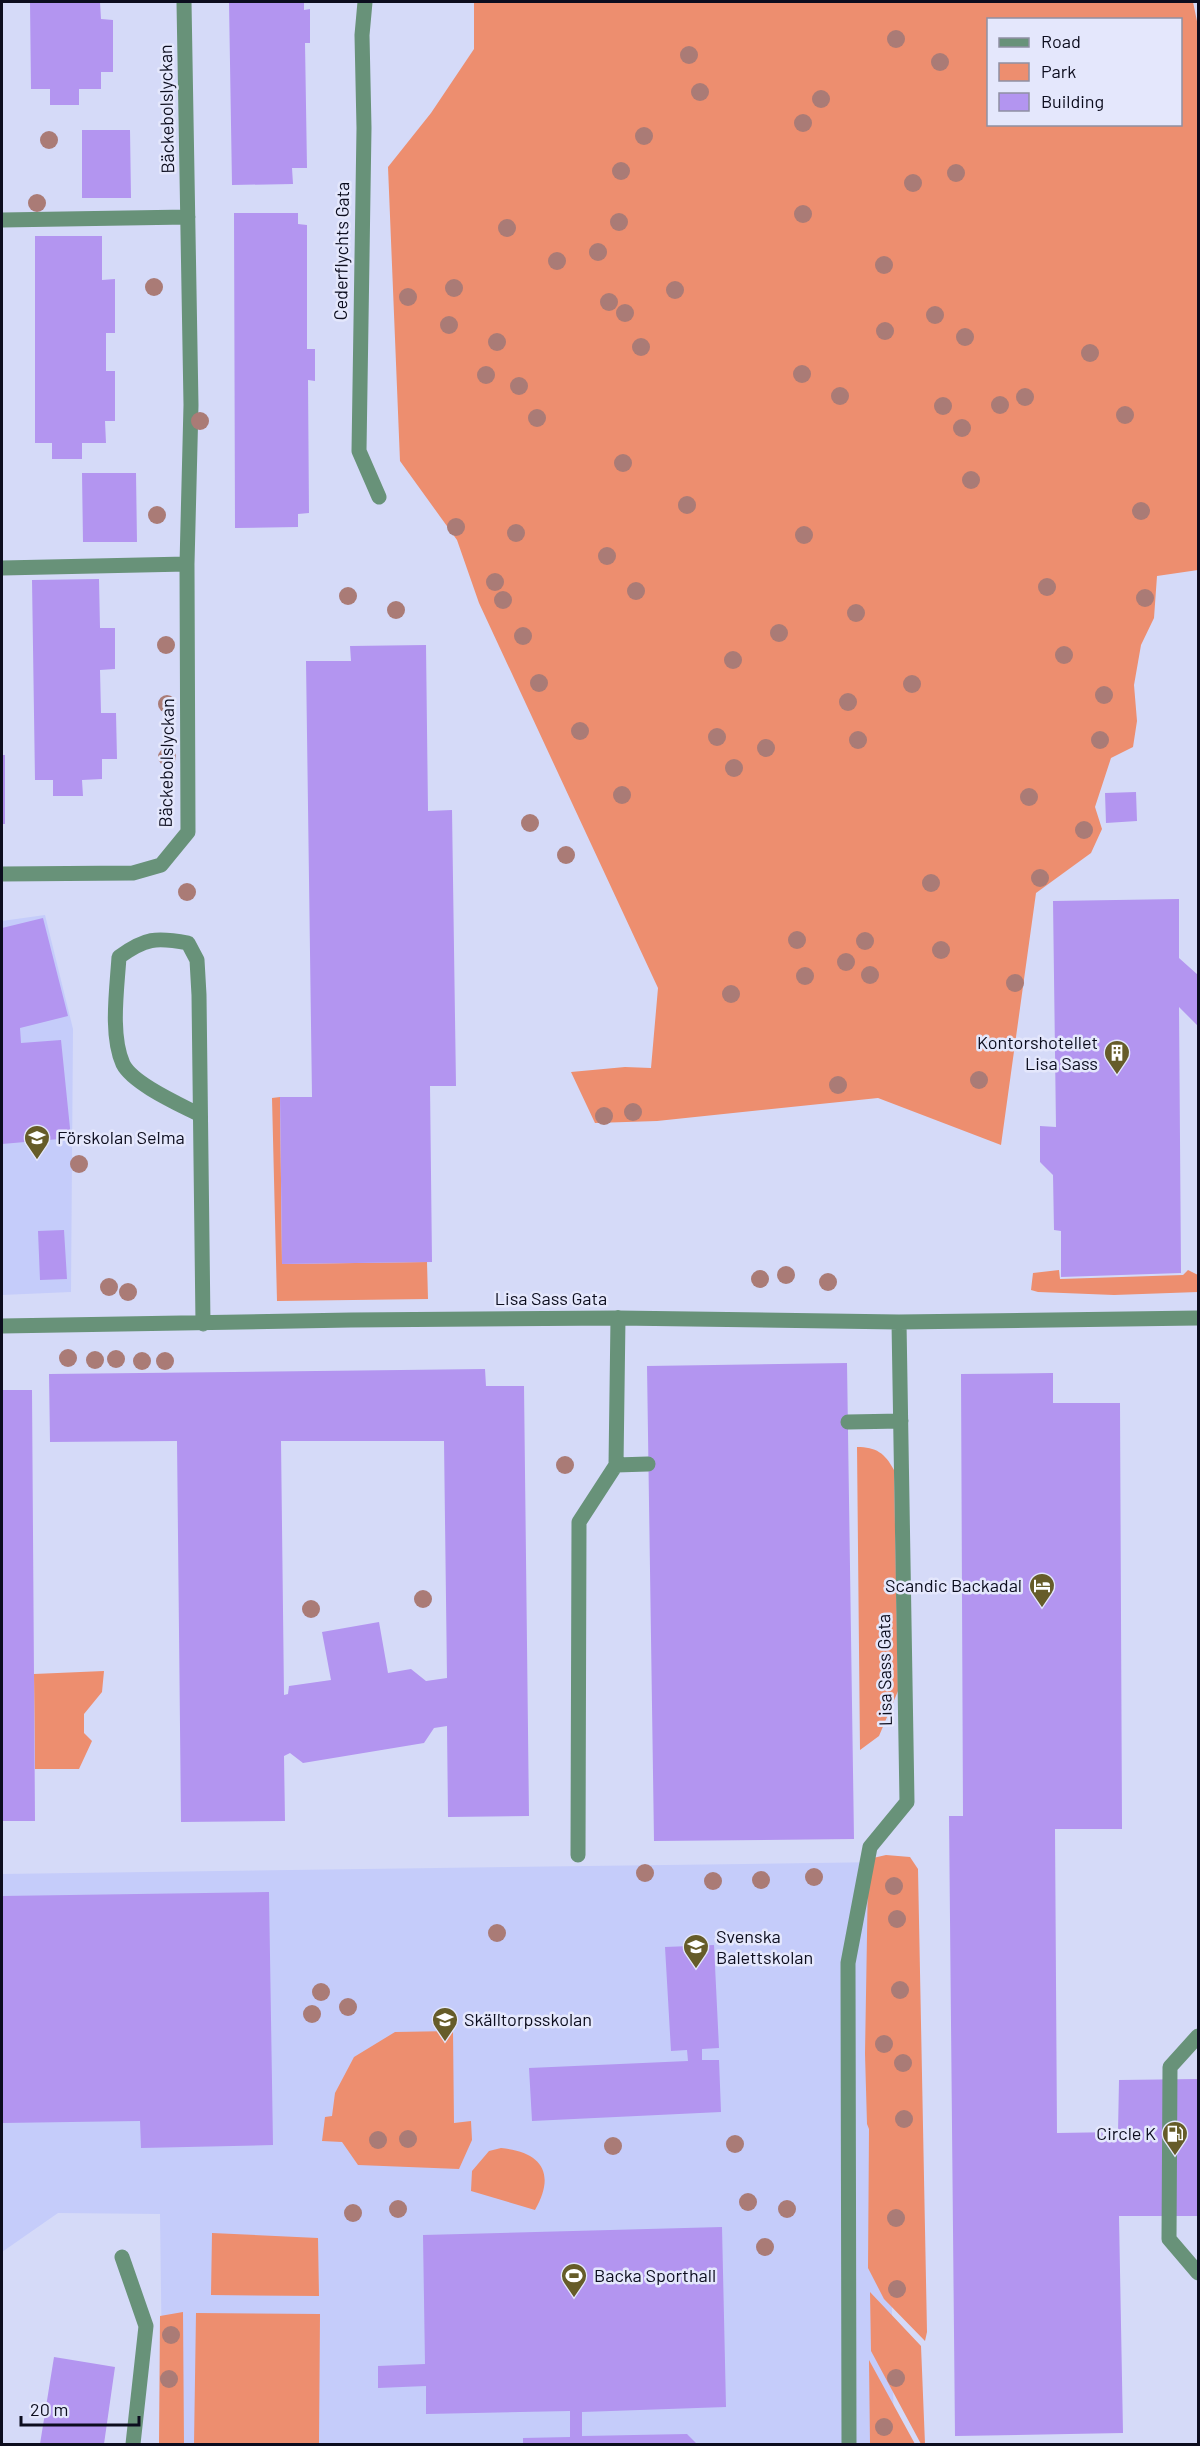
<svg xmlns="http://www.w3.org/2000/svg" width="1200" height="2446" viewBox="0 0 1200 2446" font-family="Barlow,sans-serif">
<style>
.built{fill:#c5ccfa}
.green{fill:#ed8e6f;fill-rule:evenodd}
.building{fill:#b395f0;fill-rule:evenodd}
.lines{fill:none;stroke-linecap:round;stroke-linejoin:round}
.minor{stroke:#689279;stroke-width:15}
.tree{fill:#aa7b76}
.labels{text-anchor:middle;stroke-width:5;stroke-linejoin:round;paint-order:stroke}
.street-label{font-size:18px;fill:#0c0d1e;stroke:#e4e7fc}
.poi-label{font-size:18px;fill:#0c0d1e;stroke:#e4e7fc;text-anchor:start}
</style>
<rect width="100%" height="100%" fill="#d5daf8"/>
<path class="built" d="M45 915 73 1029 71 1292 2 1295V921Z
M885 1862 894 2444H163L160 2214 58 2213 2 2252V1874Z"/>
<path class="green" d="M474 2H1193L1198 26V570L1157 576 1154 618 1141 645 1134 685 1137 721 1133 747 1111 758 1095 807 1102 829 1091 853 1036 893 1001 1145 878 1098 657 1121 595 1123 571 1072 625 1067 651 1068 658 988 479 603 457 540 400 461 388 167 431 113 474 49ZM988 20H1180V124H988Z
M280 1097 282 1264 427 1262 428 1299 277 1301 272 1098Z
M1059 1270 1060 1279 1183 1275 1188 1270 1198 1275V1292L1114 1295 1038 1292 1031 1290 1033 1273Z
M857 1447C876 1447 885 1453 894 1470L898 1691 879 1736 860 1750Z
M104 1671 102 1692 84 1714V1733L92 1741 79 1769H35L34 1674Z
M886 1855 910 1857 918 1869 927 2332 925 2341 884 2299 868 2268 869 2129 867 2124 865 2054 868 1876 873 1858Z
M453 2031 454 2123 471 2121 472 2140 459 2169 358 2165 342 2142 322 2141 325 2117 332 2116 335 2093 354 2057 395 2032Z
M501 2148C542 2152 556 2173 535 2210L471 2191 472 2171 489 2151Z
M212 2233 318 2238 319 2296 211 2295Z
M870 2292 921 2346 925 2444H921L871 2351Z
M183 2312 184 2444H159L160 2316Z
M196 2313 320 2314 319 2444H194Z
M869 2360 915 2444H870Z"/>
<path class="building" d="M30 2H100L101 19 113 20V72H101V89H79V105H50V89H31Z
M229 2H304V10L310 9V43H305L307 168H292L293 184 232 185Z
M82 130H130L131 198H82Z
M234 213H298V224L307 225V349H315V381L308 380 309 513 298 514V527L235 528Z
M35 236H102V280L115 279V333H106V371H115V421H105L106 443H82V459H52V443H35Z
M82 473H136L137 542H83Z
M99 579 100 628H115V669L100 670 101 713H116L117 759H102V779L82 780 83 796H53V780H35L32 580Z
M426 645 428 811 452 810 456 1086H430L432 1262 282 1264 280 1097H312L306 661H351L350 646Z
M2 755H5V824H2Z
M1136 792 1137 821 1106 823 1105 793Z
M1179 899V958L1198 975V1026L1179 1007 1181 1273 1061 1277V1231L1054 1230 1053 1175 1040 1162V1126L1056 1127 1053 901Z
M43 918 68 1016 20 1028 21 1043 61 1040 71 1138 2 1144V928Z
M64 1230 67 1279 40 1280 38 1231Z
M847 1363 854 1839 654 1841 647 1366Z
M485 1369 486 1386H524L529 1816 448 1817 447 1726 434 1728 424 1743 303 1763 290 1753 284 1756 285 1821 181 1822 177 1441 50 1442 49 1374ZM281 1441H444L447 1678 426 1681 411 1669 388 1673 379 1622 322 1632 331 1680 289 1686 288 1694 284 1695Z
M1053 1373V1403H1120L1122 1829H1055L1057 2133 1118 2132 1119 2080 1198 2079V2216H1119L1123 2433 955 2436 949 1816H963L961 1374Z
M2 1390H32L35 1821H2Z
M269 1892 273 2145 141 2148 140 2121 2 2123V1896Z
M714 1945 719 2048 702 2049V2060H719L721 2112 532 2121 529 2068 688 2061 687 2050 671 2051 665 1947Z
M722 2227 726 2407 582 2412V2436L687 2434 697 2444H523V2438L570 2437V2411L426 2414V2386L378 2388V2366L425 2364 423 2235Z
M54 2357 115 2367 104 2444H40Z"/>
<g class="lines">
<path class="minor" d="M365 2 362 35 364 128 359 451 379 497
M2 220 188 217
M2 568 187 564
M2 874 133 873 161 865 188 832 187 564 191 405 184 2
M200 1115C181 1105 133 1084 123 1064 110 1035 117 989 119 957 145 938 156 937 188 943L197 960 199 995 203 1324
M2 1326 351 1320 618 1318 899 1322 1198 1318
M848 1422 901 1421
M616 1465 648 1464
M578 1855 579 1522 616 1465 618 1318
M1198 2036 1170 2067 1169 2239 1198 2273
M122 2257 146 2326 133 2444
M849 2444 848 1963 870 1847 907 1802 899 1322"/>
</g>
<g class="tree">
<circle cx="896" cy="39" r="9"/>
<circle cx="689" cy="55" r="9"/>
<circle cx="940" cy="62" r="9"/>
<circle cx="700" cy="92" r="9"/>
<circle cx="821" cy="99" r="9"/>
<circle cx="803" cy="123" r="9"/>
<circle cx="644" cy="136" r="9"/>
<circle cx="49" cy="140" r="9"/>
<circle cx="621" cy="171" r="9"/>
<circle cx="956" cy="173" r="9"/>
<circle cx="913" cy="183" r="9"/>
<circle cx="37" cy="203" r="9"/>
<circle cx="803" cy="214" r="9"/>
<circle cx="619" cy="222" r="9"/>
<circle cx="507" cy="228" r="9"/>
<circle cx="598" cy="252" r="9"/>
<circle cx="557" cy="261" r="9"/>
<circle cx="884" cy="265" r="9"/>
<circle cx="154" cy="287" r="9"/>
<circle cx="454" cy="288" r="9"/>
<circle cx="675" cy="290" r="9"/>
<circle cx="408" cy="297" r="9"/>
<circle cx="609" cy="302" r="9"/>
<circle cx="625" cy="313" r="9"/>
<circle cx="935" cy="315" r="9"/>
<circle cx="449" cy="325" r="9"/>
<circle cx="885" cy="331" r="9"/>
<circle cx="965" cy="337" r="9"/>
<circle cx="497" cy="342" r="9"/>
<circle cx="641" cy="347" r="9"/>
<circle cx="1090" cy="353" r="9"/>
<circle cx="802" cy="374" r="9"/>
<circle cx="486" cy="375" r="9"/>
<circle cx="519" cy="386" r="9"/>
<circle cx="840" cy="396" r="9"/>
<circle cx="1025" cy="397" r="9"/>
<circle cx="1000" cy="405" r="9"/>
<circle cx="943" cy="406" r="9"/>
<circle cx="1125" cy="415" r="9"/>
<circle cx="537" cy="418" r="9"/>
<circle cx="200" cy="421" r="9"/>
<circle cx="962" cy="428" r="9"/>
<circle cx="623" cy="463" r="9"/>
<circle cx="971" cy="480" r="9"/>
<circle cx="687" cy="505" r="9"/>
<circle cx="1141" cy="511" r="9"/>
<circle cx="157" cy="515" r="9"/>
<circle cx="456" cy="527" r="9"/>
<circle cx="516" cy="533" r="9"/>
<circle cx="804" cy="535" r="9"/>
<circle cx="607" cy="556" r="9"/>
<circle cx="495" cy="582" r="9"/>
<circle cx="1047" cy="587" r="9"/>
<circle cx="636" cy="591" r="9"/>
<circle cx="348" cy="596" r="9"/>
<circle cx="1145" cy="598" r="9"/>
<circle cx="503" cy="600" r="9"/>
<circle cx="396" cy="610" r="9"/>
<circle cx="856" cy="613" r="9"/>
<circle cx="779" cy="633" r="9"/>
<circle cx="523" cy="636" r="9"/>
<circle cx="166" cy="645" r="9"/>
<circle cx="1064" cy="655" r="9"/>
<circle cx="733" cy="660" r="9"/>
<circle cx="539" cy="683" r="9"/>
<circle cx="912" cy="684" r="9"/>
<circle cx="1104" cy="695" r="9"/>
<circle cx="848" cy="702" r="9"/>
<circle cx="167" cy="704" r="9"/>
<circle cx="580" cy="731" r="9"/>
<circle cx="717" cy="737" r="9"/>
<circle cx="858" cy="740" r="9"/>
<circle cx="1100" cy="740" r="9"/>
<circle cx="766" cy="748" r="9"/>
<circle cx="167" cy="757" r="9"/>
<circle cx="734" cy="768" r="9"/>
<circle cx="622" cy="795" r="9"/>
<circle cx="1029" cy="797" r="9"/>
<circle cx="530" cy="823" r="9"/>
<circle cx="1084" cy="830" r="9"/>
<circle cx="566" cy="855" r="9"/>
<circle cx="1040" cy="878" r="9"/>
<circle cx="931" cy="883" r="9"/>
<circle cx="187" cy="892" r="9"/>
<circle cx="797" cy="940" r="9"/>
<circle cx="865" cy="941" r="9"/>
<circle cx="941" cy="950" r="9"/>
<circle cx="846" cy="962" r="9"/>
<circle cx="870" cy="975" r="9"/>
<circle cx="805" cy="976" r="9"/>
<circle cx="1015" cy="983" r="9"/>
<circle cx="731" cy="994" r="9"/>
<circle cx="979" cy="1080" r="9"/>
<circle cx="838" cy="1085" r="9"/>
<circle cx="633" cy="1112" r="9"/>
<circle cx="604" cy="1116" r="9"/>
<circle cx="79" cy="1164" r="9"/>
<circle cx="786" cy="1275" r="9"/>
<circle cx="760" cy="1279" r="9"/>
<circle cx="828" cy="1282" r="9"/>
<circle cx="109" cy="1287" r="9"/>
<circle cx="128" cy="1292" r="9"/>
<circle cx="68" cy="1358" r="9"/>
<circle cx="116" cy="1359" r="9"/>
<circle cx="95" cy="1360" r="9"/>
<circle cx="142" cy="1361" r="9"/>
<circle cx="165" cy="1361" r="9"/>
<circle cx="565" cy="1465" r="9"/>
<circle cx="423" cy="1599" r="9"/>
<circle cx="311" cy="1609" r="9"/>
<circle cx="645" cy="1873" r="9"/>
<circle cx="814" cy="1877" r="9"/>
<circle cx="761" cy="1880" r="9"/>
<circle cx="713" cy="1881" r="9"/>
<circle cx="894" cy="1886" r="9"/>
<circle cx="897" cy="1919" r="9"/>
<circle cx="497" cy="1933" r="9"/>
<circle cx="900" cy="1990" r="9"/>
<circle cx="321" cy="1992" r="9"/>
<circle cx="348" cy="2007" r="9"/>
<circle cx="312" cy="2014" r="9"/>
<circle cx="884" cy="2044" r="9"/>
<circle cx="903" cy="2063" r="9"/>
<circle cx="904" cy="2119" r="9"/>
<circle cx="408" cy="2139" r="9"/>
<circle cx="378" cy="2140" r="9"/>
<circle cx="735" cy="2144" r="9"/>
<circle cx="613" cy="2146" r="9"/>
<circle cx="748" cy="2202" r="9"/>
<circle cx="398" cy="2209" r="9"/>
<circle cx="787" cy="2209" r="9"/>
<circle cx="353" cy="2213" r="9"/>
<circle cx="896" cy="2218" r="9"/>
<circle cx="765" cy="2247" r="9"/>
<circle cx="897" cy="2289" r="9"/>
<circle cx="171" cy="2335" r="9"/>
<circle cx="896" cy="2378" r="9"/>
<circle cx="169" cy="2379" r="9"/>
<circle cx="884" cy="2427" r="9"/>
</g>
<defs>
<symbol id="building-pin" viewBox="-11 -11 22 30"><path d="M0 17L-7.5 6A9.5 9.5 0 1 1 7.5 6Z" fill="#665c29" stroke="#e4e7fc"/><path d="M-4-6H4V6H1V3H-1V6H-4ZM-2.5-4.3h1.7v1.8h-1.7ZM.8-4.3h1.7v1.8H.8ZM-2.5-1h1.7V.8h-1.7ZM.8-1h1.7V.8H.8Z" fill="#fff"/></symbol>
<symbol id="school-pin" viewBox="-11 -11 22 30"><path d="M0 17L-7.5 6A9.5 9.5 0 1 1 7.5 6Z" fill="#665c29" stroke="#e4e7fc"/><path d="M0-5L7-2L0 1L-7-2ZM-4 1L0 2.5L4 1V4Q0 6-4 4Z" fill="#fff"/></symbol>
<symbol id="hotel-pin" viewBox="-11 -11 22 30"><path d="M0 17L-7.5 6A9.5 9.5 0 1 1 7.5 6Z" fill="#665c29" stroke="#e4e7fc"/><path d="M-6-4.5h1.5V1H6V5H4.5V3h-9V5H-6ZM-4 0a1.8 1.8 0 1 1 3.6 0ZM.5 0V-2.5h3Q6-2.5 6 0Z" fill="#fff"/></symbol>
<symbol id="fuel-pin" viewBox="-11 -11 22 30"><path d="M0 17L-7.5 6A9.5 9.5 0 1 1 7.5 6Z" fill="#665c29" stroke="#e4e7fc"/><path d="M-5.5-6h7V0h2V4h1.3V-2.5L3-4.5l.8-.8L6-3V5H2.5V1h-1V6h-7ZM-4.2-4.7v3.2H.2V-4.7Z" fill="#fff"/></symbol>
<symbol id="stadium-pin" viewBox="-11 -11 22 30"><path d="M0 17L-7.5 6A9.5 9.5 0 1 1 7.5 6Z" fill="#665c29" stroke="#e4e7fc"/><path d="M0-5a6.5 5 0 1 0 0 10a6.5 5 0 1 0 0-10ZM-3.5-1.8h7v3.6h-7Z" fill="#fff"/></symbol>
</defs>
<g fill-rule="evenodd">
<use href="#building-pin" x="1102" y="1038" width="30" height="40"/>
<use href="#school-pin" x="22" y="1123" width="30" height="40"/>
<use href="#hotel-pin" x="1027" y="1571" width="30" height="40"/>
<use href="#school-pin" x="681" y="1932" width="30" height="40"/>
<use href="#school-pin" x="430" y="2005" width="30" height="40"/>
<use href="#fuel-pin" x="1160" y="2119" width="30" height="40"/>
<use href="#stadium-pin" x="559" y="2261" width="30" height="40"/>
</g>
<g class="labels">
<g class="street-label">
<text transform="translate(167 109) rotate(-91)" y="6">Bäckebolslyckan</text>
<text transform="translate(342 251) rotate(-89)" y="6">Cederflychts Gata</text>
<text transform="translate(167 763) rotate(-89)" y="6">Bäckebolslyckan</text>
<text x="551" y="1305">Lisa Sass Gata</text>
<text transform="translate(885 1670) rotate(-91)" y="6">Lisa Sass Gata</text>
</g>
<g class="poi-label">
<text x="1098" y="1049" text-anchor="end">Kontorshotellet<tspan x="1098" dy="21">Lisa Sass</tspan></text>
<text x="57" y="1144">Förskolan Selma</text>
<text x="1022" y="1592" text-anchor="end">Scandic Backadal</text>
<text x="716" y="1943">Svenska<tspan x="716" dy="21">Balettskolan</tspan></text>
<text x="464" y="2026">Skälltorpsskolan</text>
<text x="1156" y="2140" text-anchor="end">Circle K</text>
<text x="594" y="2282">Backa Sporthall</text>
</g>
</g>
<rect width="1200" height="2446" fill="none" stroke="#0c0d1e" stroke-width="6"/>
<rect x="987" y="18" width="195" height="108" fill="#e4e7fc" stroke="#8e90a3" stroke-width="1.5"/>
<rect x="999" y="38" width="30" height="9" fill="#689279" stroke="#8e90a3" stroke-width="1.5"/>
<text x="1041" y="48" font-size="18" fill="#0c0d1e">Road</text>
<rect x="999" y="63" width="30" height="18" fill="#ed8e6f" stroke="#8e90a3" stroke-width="1.5"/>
<text x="1041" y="78" font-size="18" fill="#0c0d1e">Park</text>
<rect x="999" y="93" width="30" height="18" fill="#b395f0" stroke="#8e90a3" stroke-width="1.5"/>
<text x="1041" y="108" font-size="18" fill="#0c0d1e">Building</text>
<path d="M21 2416v9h118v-9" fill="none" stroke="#0c0d1e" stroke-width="3"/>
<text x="30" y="2416" font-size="18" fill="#0c0d1e" stroke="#e4e7fc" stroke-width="4.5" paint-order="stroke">20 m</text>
</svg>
